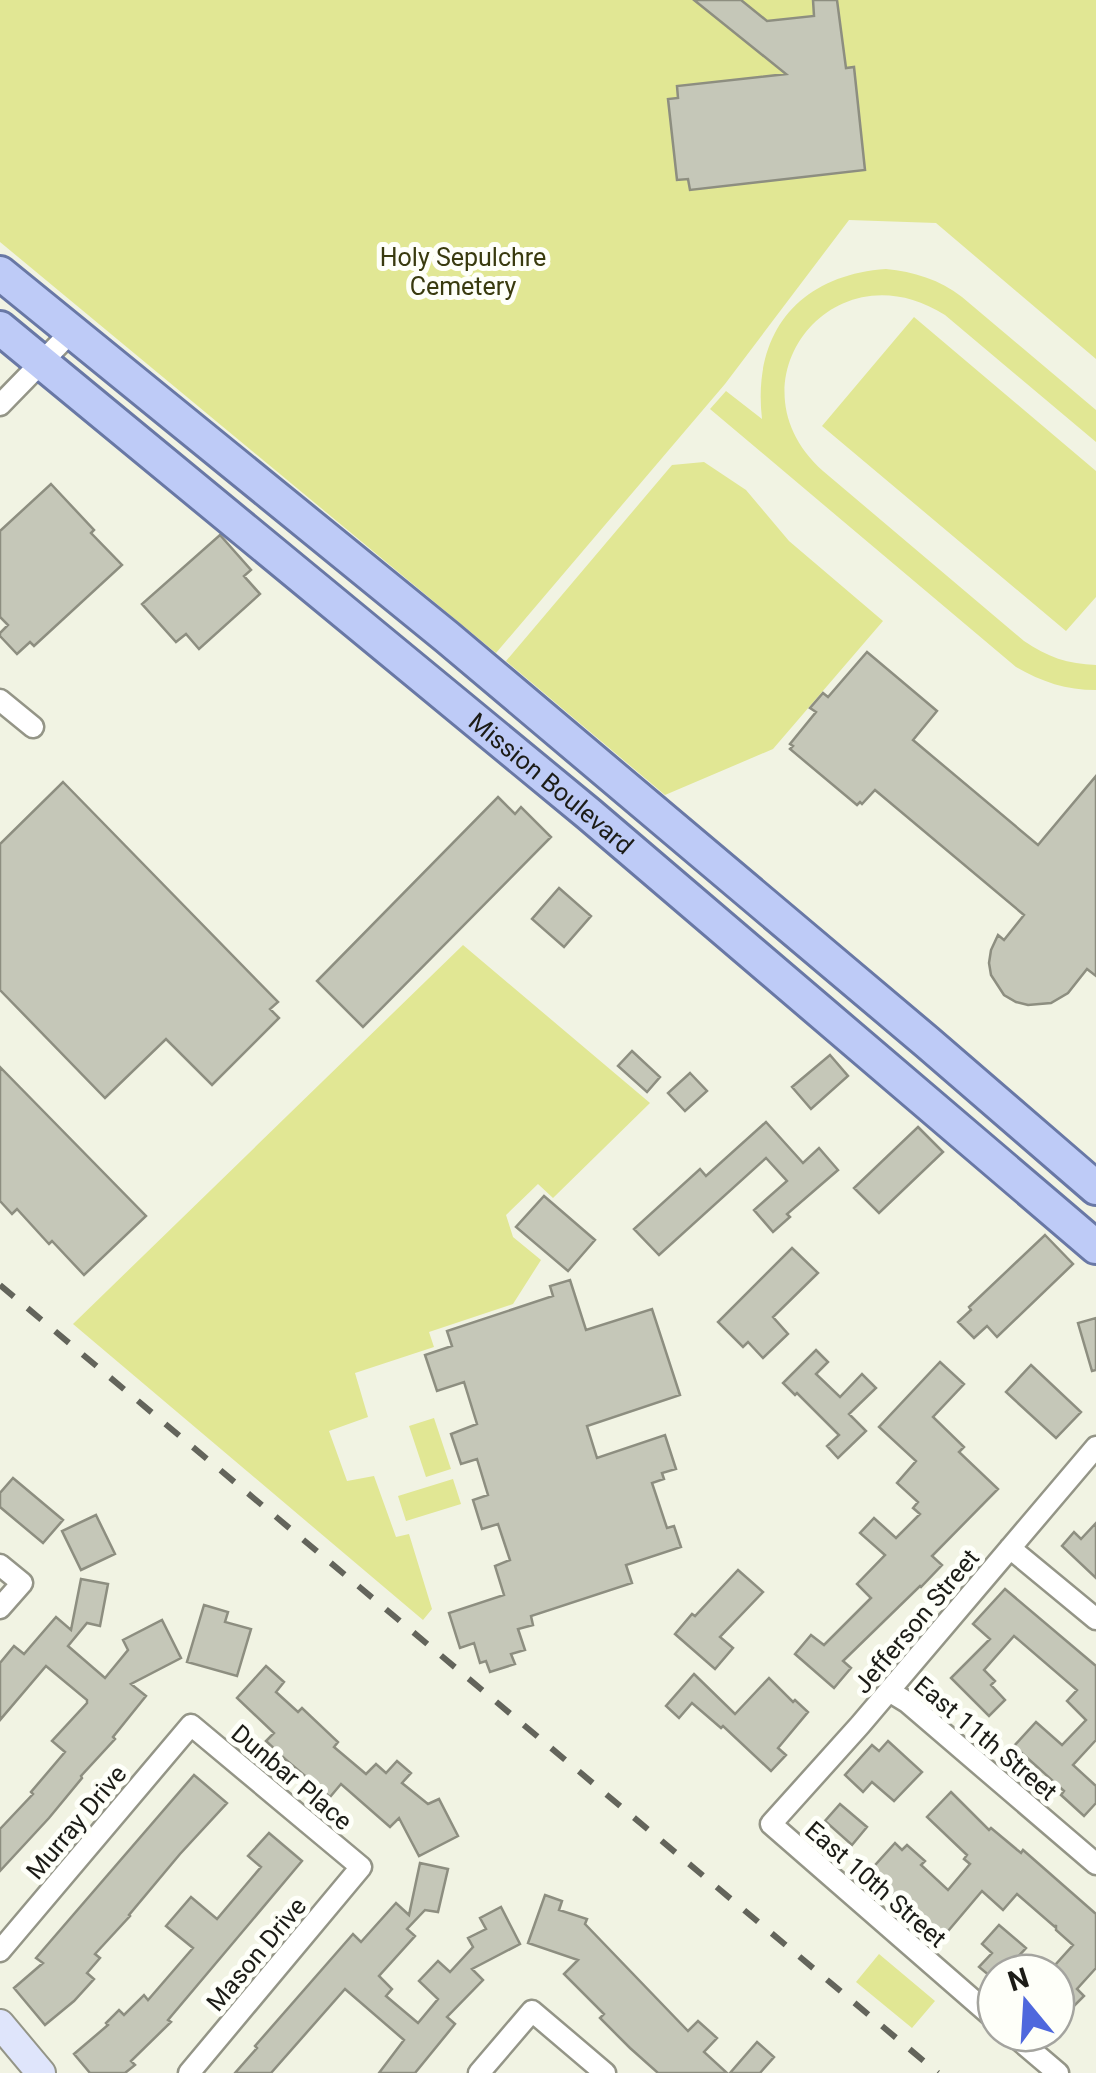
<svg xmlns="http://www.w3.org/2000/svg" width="1096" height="2073" viewBox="0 0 1096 2073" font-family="Roboto,sans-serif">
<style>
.green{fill:#e1e794}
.building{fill:#c5c7b8;stroke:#8d8e80;stroke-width:2.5}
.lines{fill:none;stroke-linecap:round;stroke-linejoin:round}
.street-casing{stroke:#949587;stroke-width:25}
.secondary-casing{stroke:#949587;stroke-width:32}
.primary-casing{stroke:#6978a5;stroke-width:38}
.street{stroke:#fff;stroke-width:20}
.secondary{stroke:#dfe5fb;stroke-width:28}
.primary{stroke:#becbf7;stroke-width:32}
.rail{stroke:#63645b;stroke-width:6;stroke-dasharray:18 18;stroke-linecap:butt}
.labels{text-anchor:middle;stroke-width:10;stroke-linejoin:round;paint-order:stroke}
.park-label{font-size:25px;fill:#393a0f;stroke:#fefff9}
.street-label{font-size:25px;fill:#1c1c17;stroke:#fefff9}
</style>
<rect width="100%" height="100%" fill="#f1f3e3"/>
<path class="green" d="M0 0H1096V359L936 223 849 220 725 384 496 653 0 242Z
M886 269C914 272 939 279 962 297L1096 410V442L945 315C832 243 725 384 823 471L1024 641C1047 657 1068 664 1096 665V690C1066 690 1042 682 1016 667L710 409 726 391 762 419C752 333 799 275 886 269Z
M914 317 1096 471V597L1066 631 822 426Z
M704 462 746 490 789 541 883 621 773 749 665 795 506 661 672 465Z
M463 945 650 1103 553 1198 538 1184 506 1215 513 1237 541 1260 513 1304 429 1332 434 1347 355 1373 368 1417 329 1431 347 1481 374 1476 396 1537 409 1534 432 1609 423 1620 73 1324Z
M434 1418 451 1469 426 1477 409 1426Z
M453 1479 461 1504 406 1521 398 1496Z
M879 1954 935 2001 912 2028 856 1982Z"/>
<path class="building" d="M694 0H741L767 21 814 16 813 0H837L846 68 854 67 865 170 690 190 688 179 677 180 668 99 678 98 677 86 786 74Z
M51 484 94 530 91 533 122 565 34 646 30 642 17 654 0 636V633L8 625 0 617V531Z
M220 535 251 570 244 576 260 594 199 649 186 634 176 642 142 604Z
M867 652 937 711 913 740 1038 845 1096 776V976L1087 969 1068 993 1051 1003 1028 1005 1016 1002 1004 995 991 975 989 963 991 950 998 935 1004 940 1024 915 875 790 862 804 860 802 857 805 790 749 793 746 790 744 816 712 810 708 823 693 828 697Z
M63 782 278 1002 270 1009 279 1018 212 1085 166 1039 105 1098 0 990V844Z
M498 797 515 814 521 807 551 837 363 1027 317 981Z
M559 888 591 916 564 947 532 919Z
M632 1051 660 1077 647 1092 618 1066Z
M830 1055 848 1076 811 1109 792 1087Z
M0 1067 146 1216 84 1275 52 1241 49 1244 17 1209 12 1214 0 1201Z
M690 1073 707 1091 685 1111 668 1093Z
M766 1122 803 1163 819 1148 838 1170 787 1214 790 1217 773 1232 754 1210 787 1181 766 1158 659 1255 634 1229 700 1169 706 1176Z
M918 1127 943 1152 879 1213 854 1188Z
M544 1196 595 1240 568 1271 516 1227Z
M1045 1235 1073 1264 997 1337 987 1326 974 1338 958 1322 971 1310 969 1307Z
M792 1248 818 1273 773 1317 788 1334 763 1358 748 1342 743 1347 718 1322Z
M570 1280 586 1330 652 1309 680 1395 587 1426 597 1458 665 1435 676 1469 662 1473 664 1479 652 1483 667 1528 674 1526 681 1547 626 1565 632 1583 531 1616 533 1625 518 1629 525 1650 511 1654 515 1664 490 1672 486 1661 480 1663 474 1643 460 1648 449 1613 504 1595 495 1566 510 1560 498 1524 482 1529 473 1500 488 1495 477 1459 461 1464 451 1434 477 1424 464 1382 437 1391 425 1355 452 1346 447 1331 553 1296 550 1286Z
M1096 1318V1370L1092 1371 1078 1323Z
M816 1350 828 1362 816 1374 840 1397 862 1374 876 1388 849 1414 866 1431 838 1458 827 1446 839 1435 797 1393 795 1395 783 1383Z
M940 1362 964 1384 933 1417 964 1447 959 1452 998 1489 932 1556 942 1565 921 1587 920 1586 843 1661 851 1668 834 1688 795 1654 811 1635 824 1645 871 1598 857 1584 885 1555 860 1533 874 1518 896 1538 920 1514 913 1508 918 1502 897 1483 916 1461 879 1427Z
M1031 1365 1081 1412 1056 1438 1006 1392Z
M13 1478 63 1520 43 1543 0 1507V1493Z
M96 1515 115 1554 81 1570 62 1531Z
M1096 1523V1578L1062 1546 1074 1532 1081 1539Z
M738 1570 763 1592 720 1637 733 1648 715 1669 675 1634 692 1614 695 1616Z
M81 1579 108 1584 100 1626 87 1623 68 1646 105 1678 128 1650 123 1640 162 1620 181 1658 131 1684 146 1696 113 1737 115 1739 81 1776 82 1778 49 1818 0 1871V1829L33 1794 31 1792 65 1752 52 1741 87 1703V1700L46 1666 0 1720V1663L14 1646 24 1654 56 1617 71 1630Z
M1005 1589 1096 1666V1740L1073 1765 1096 1786V1803L1084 1816 1061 1795 1064 1791 1014 1746 1036 1722 1062 1745 1086 1720 1067 1701 1077 1690 1014 1636 984 1670 995 1681 991 1685 1005 1700 989 1716 951 1678 990 1639 973 1624Z
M204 1605 228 1612 225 1622 251 1629 237 1676 187 1662Z
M266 1666 284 1682 276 1692 298 1712 302 1708 338 1742 334 1747 366 1774 376 1764 386 1773 397 1761 411 1773 402 1783 428 1804 439 1799 458 1836 419 1856 399 1818 390 1827 341 1784 330 1797 285 1759 266 1741 274 1733 237 1698Z
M694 1674 735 1714 769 1678 793 1702 795 1700 808 1712 778 1748 786 1755 771 1771 723 1726 721 1728 692 1703 679 1718 666 1706Z
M888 1741 922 1772 894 1801 872 1782 863 1792 845 1775 872 1745 879 1751Z
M194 1775 227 1803 180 1854 129 1915 130 1916 95 1954 100 1958 87 1973 94 1979 74 2001 45 2025 14 1988 43 1963 36 1958Z
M951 1792 989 1830 991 1828 1021 1853 1023 1850 1096 1914V1968L1077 1989 1084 1996 1056 2024V1964L1073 1945 1056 1930V1925L1055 1927 1017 1894 1003 1910 982 1891 943 1937 868 1873 895 1843 902 1850 907 1845 925 1861 921 1865 948 1890 970 1864 964 1859 967 1855 927 1817Z
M840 1804 867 1827 852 1845 825 1821Z
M269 1833 302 1861 168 2020 171 2022 131 2061 135 2065 125 2073H90L74 2054 108 2025 106 2023 119 2010 124 2015 144 1995 148 2000 193 1948 166 1926 191 1897 217 1919 261 1867 248 1856Z
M420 1863 448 1869 438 1912 425 1910 407 1929 415 1936 379 1976 392 1989 386 1996 418 2023 438 1999 419 1981 438 1961 450 1972 473 1947 468 1938 486 1929 480 1918 501 1907 520 1944 472 1969 483 1980 447 2017 455 2024 415 2073H379L404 2040 345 1989 271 2073H235L257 2048 255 2046 353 1934 361 1942 396 1903 409 1915Z
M545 1895 562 1901 559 1910 587 1919 585 1924 688 2031 698 2021 717 2038 704 2052 727 2073H658L630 2048 600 2018 604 2014 564 1974 578 1960 528 1943Z
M999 1925 1026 1948 1003 1973H996V1981L979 1967 992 1953 982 1944Z
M757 2042 774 2057 760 2073H730Z"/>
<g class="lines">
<defs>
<path id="street" d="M0 405 72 331
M0 700 33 727
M1010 1548 1096 1619
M0 1565 22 1583 0 1608
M889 1691 907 1702 1096 1864
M0 1951 191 1725 361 1867 189 2073
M996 2020 771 1824 860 1725 1096 1447
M1011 2033 1058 2073
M479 2073 532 2011 605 2073"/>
<path id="secondary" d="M0 2024 41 2073"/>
<g id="primary">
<path d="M0 273 447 637 927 1042 1096 1188"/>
<path id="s1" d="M0 328 589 814 1096 1247"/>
</g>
</defs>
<use href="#street" class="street-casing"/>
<use href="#secondary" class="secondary-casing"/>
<use href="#primary" class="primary-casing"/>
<use href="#street" class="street"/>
<use href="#secondary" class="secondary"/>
<use href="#primary" class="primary"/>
<path class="rail" d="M0 1285 938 2073"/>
</g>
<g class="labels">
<g class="park-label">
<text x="463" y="266">Holy Sepulchre<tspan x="463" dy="29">Cemetery</tspan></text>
</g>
<g class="street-label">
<text dy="9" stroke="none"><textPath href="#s1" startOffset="715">Mission Boulevard</textPath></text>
<text transform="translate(916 1621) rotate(-50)" y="9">Jefferson Street</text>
<text transform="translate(986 1738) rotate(40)" y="9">East 11th Street</text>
<text transform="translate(292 1777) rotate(40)" y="9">Dunbar Place</text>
<text transform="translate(76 1822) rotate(-50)" y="9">Murray Drive</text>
<text transform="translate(876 1884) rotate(41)" y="9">East 10th Street</text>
<text transform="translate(256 1954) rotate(-50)" y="9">Mason Drive</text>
</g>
</g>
<g transform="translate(1026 2003) rotate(342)"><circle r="48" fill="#fefff9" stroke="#a4a49f" stroke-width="2.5"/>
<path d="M0-8L18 38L0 25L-18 38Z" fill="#4f68dd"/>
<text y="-15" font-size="28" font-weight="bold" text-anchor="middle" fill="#1c1c17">N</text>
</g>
</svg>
